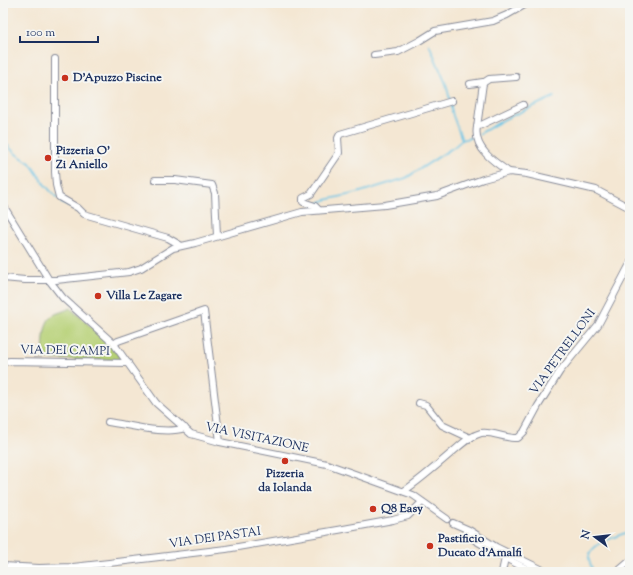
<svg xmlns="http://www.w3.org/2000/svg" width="633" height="575" viewBox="0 0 633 575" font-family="'Sorts Mill Goudy',serif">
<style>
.green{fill:#b6d075;stroke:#68806a}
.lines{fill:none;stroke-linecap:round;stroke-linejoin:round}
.stream{stroke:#69c5e7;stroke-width:1.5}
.minor-casing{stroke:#888b98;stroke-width:8}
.minor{stroke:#fff;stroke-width:6}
.poi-dot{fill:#c8321e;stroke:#f6f6f2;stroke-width:1.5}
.labels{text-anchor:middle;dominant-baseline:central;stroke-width:4;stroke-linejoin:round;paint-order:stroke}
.poi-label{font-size:12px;font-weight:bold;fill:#1b2f5e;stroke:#f6f6f2;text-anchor:start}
.street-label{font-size:12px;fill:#1b2f5e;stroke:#f6f6f2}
</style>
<rect width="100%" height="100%" fill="#f6f6f2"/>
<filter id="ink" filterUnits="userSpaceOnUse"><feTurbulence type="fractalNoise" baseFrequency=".025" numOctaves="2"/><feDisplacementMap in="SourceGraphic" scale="8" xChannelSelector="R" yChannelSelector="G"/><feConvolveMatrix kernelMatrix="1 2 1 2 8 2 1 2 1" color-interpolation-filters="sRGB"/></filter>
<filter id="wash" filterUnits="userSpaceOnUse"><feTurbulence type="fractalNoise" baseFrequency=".012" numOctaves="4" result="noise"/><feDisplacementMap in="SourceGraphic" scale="16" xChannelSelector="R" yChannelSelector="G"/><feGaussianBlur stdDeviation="0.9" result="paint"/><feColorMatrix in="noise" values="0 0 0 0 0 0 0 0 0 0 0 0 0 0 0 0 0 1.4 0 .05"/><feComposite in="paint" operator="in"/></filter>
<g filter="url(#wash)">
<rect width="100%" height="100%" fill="#f4e7d3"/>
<!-- green -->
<path class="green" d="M70,308L111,345L122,360L43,359C44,348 42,323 52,316C57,312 64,312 70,308Z"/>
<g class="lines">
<!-- stream -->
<g class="stream">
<polyline points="429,44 446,84 450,100"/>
<polyline points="450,103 453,116 462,140"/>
<polyline points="479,134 505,119 554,97"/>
<polyline points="3,141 16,154 30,163 45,185 57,198"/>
<polyline points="61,202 68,206"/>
<polyline points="316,205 325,200 357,193 406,178 454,147 462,140 476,136"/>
<path d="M594,572C592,568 588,562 589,557C590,543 619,536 630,531"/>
</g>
</g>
</g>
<g filter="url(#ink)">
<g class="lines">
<defs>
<g id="minor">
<polyline points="374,55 398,52 419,41 435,31 493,21 507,15 528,3"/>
<polyline points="55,59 55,172 56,185 59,197 78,208 84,214 168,238 180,245"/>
<polyline points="483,83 489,79 516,77"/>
<polyline points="470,84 483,82 483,83"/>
<polyline points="477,127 483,83"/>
<path d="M509,172C494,162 473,148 477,127L523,105"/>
<polyline points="155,180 175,180 212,185 215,193 217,236"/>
<polyline points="3,205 49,280 63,298 114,344 156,403 191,434 220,442 327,464 413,495 447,519"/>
<polyline points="319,210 315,206 303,202 303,198 311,194 339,153 338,138 340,134 452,101"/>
<polyline points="3,278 25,280 56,280 129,272 141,268 173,248 195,243 302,212 385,205 437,196 483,179 509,172 527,174 596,190 630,208"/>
<polyline points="114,344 118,341 204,311 220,442"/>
<polyline points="3,362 10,361 128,363"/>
<polyline points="419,403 426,405 442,425 470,438"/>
<path d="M108,422C130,425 164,435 185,428"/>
<path d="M404,491C420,480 435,467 450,454C460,446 469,436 481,433C492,431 506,439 518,438L524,432L538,406L560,371L598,325L630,264"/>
<polyline points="453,523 469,530 496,547 547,572"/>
<polyline points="466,531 473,539 505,558 502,572"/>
<polyline points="505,558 533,572"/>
<polyline points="3,566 39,568 73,567 109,563 226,549 338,530 393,520 408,516 422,502"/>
<polyline points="3,571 10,567"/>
<polyline points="617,572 630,561"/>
</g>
</defs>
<!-- minor casing -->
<use href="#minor" class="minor-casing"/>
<!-- minor -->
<use href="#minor" class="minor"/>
</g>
</g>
<!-- markers -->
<g class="poi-dot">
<circle cx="65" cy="78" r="4"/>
<circle cx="48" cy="158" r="4"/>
<circle cx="98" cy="296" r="4"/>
<circle cx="285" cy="461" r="4"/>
<circle cx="373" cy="509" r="4"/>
<circle cx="430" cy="546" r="4"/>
</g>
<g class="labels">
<!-- poi labels -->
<g class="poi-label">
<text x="73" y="78">D'Apuzzo Piscine</text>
<text x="56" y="151">Pizzeria O'<tspan x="56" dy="14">Zi Aniello</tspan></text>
<text x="106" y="296">Villa Le Zagare</text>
<text x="285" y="474" text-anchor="middle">Pizzeria<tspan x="285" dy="14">da Iolanda</tspan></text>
<text x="381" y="509">Q8 Easy</text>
<text x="438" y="539">Pastificio<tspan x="438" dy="14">Ducato d'Amalfi</tspan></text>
</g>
<!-- street labels -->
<g class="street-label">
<text transform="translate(65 351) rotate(1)">VIA DEI CAMPI</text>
<text transform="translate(563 352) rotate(-54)">VIA PETRELLONI</text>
<text transform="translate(257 438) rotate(12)">VIA VISITAZIONE</text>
<text transform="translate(215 538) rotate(-8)">VIA DEI PASTAI</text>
</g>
</g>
<!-- margin -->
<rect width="633" height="575" fill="none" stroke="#f6f6f2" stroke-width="16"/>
<!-- north arrow -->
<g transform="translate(595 537) rotate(285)" stroke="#f6f6f2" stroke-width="3" paint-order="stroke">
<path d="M0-3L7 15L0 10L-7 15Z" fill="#1b2f5e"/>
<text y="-6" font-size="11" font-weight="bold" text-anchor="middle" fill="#1b2f5e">N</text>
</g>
<!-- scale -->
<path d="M20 36v6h78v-6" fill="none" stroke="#1b2f5e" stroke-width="2"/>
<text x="26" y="36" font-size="12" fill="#1b2f5e" stroke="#f6f6f2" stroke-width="3" paint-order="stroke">100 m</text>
</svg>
